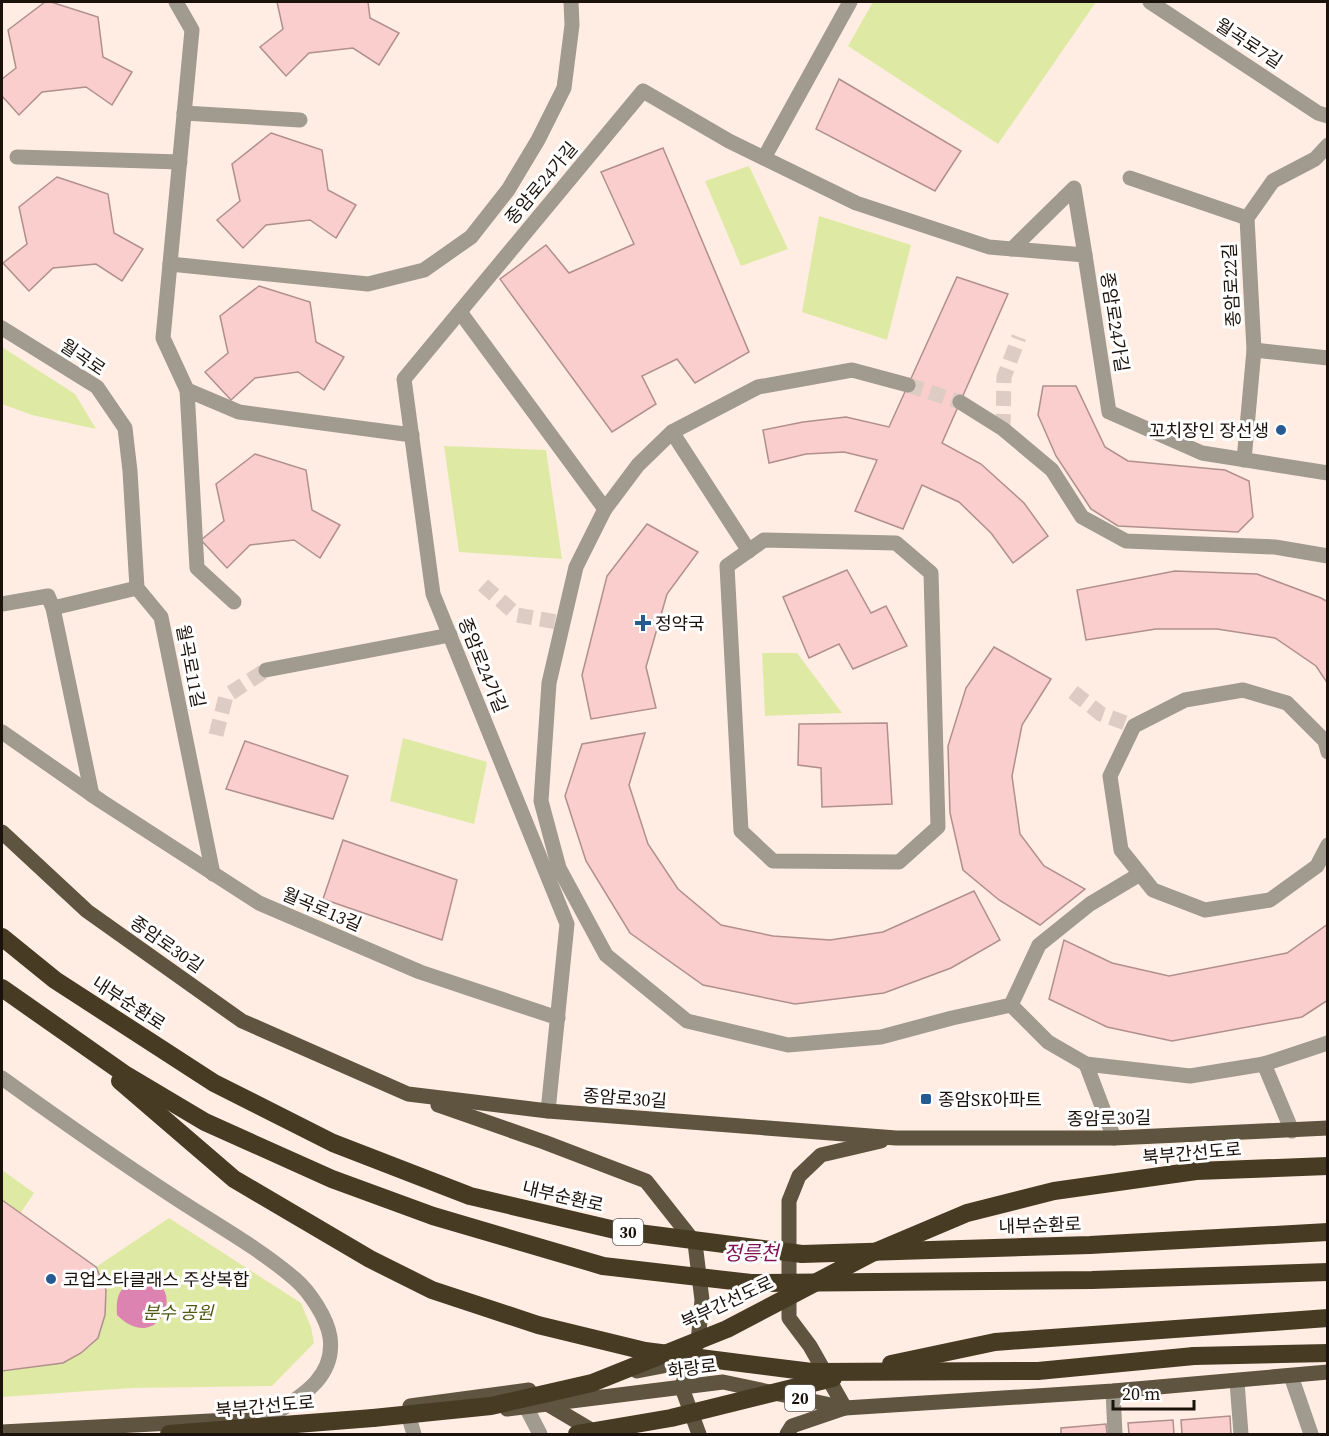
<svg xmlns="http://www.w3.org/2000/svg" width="1329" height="1436" viewBox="0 0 1329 1436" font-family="'Source Serif 4','Noto Sans KR',serif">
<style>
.green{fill:#deeaa4}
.water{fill:#dd83b1}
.pier{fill:#ffede3}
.building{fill:#f9cecc;stroke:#b08f8e;stroke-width:1.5}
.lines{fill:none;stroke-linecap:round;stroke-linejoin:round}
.minor-tunnel{stroke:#ddccc3;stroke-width:15;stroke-dasharray:15 8;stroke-linecap:butt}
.minor{stroke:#a09a8f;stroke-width:15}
.major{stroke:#5e543f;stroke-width:15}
.highway{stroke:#473b24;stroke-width:18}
.highway-bridge{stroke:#473b24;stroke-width:18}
.poi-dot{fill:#265a93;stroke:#fff;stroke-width:2}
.labels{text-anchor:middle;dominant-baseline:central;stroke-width:6;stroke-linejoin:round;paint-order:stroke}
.shield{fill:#fff;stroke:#605955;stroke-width:1.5}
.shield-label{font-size:16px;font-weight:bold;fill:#1c120c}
.street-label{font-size:18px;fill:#1c120c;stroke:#fff}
.poi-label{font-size:18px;fill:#1c120c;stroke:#fff;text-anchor:start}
.park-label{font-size:18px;font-style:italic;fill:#505811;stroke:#fff}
.water-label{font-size:20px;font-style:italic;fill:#7e1255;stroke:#fff}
</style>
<rect width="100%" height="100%" fill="#ffede3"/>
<!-- green -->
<g class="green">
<polygon points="873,2 1096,2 998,144 848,46"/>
<polygon points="749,166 788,249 741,266 705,181"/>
<polygon points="819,216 911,245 887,340 802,312"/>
<polygon points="2,347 75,394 96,429 32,415 2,404"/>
<polygon points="444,446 546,450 562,559 459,552"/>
<polygon points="797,653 842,713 765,716 762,653"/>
<polygon points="403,738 487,762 474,824 390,801"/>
<polygon points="2,1170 34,1193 20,1214 2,1200"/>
<polygon points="169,1218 301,1303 311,1327 314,1343 272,1386 132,1388 2,1397 2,1371 63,1363 81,1353 98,1338 105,1315 96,1267"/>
</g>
<!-- water -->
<path class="water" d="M137,1278C141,1278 147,1278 151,1280C186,1291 157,1355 117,1315C116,1294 119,1289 137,1278Z"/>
<!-- pier -->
<polygon class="pier" points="2,947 59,994 131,1040 211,1096 270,1120 412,1154 542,1196 721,1227 866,1234 885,1225 1040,1271 1068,1275 1179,1266 1327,1261 1328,1277 808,1297 762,1297 661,1287 571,1269 455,1235 398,1211 227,1125 106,1054 2,979"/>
<!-- building -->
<g class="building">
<polygon points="45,2 51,2 98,17 103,57 132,72 112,105 86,87 42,92 19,115 2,96 2,79 16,68 8,30"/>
<polygon points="277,2 368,2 370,18 399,33 379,65 353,48 309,53 286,76 260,47 283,29"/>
<polygon points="839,79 961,151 935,191 816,129"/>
<polygon points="271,133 322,150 328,190 356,205 336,238 310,220 266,225 243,248 217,220 240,201 232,164"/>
<polygon points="663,148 749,352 695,383 677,359 642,376 656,404 612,432 500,279 546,245 569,273 634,244 601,172"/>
<polygon points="57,177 108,194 114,233 143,249 122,281 96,264 53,268 29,291 3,263 27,244 19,207"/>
<polygon points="957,277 1008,294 942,443 981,464 1024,503 1048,536 1013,563 991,533 959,502 922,485 903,529 855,511 877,460 844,452 806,454 769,463 763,430 803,422 846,417 889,427"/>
<polygon points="259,286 310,302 316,342 344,357 324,390 298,372 255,378 231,400 205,372 228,353 220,316"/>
<polygon points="1043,386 1076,386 1105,447 1128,461 1225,470 1249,481 1253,517 1238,532 1118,526 1091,509 1056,456 1038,415"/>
<polygon points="255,454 306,470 312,510 340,525 320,558 294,540 250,545 227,568 201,540 224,521 216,484"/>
<polygon points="647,524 698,552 667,594 646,667 656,708 591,719 582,675 607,576"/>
<polygon points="847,570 871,613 886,606 907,646 853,669 839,644 809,658 783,597"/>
<polygon points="1175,571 1257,574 1321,598 1328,602 1328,684 1316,666 1275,638 1217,629 1156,629 1086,640 1077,590"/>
<polygon points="994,647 1051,679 1022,725 1012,776 1020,834 1044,866 1085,889 1040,925 999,900 963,870 950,813 948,746 966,688"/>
<polygon points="887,723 892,804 822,807 821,768 798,765 799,724"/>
<polygon points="645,733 629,785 648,844 678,889 721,925 773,936 830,940 883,932 974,891 1000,940 951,968 884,993 795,1004 703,985 630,933 586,861 565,796 582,744"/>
<polygon points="245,741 348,776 333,819 226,789"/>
<polygon points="343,840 457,880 442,940 323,899"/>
<polygon points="1328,924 1328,1000 1302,1017 1172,1041 1107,1027 1049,999 1064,940 1112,963 1169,976 1287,953"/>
<polygon points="2,1200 96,1267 106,1290 105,1315 98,1338 81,1353 63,1363 2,1371"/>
<polygon points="1230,1416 1231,1434 1182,1434 1181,1420"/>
<polygon points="1173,1420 1174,1434 1129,1434 1128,1423"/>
<polygon points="1106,1424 1107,1434 1061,1434 1061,1428"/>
</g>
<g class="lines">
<!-- minor-tunnel -->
<g class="minor-tunnel">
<polyline points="908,385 960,402"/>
<polyline points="1003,429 1004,377 1019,337"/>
<polyline points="483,585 517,615 563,623"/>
<polyline points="1073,692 1101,714 1134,726"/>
<polyline points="216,735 226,696 266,670"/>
</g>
<!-- minor -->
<g class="minor">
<polyline points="176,2 192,30 163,338 187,390 239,412 412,435"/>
<polyline points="1150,2 1318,113 1328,116"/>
<polyline points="184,113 300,120"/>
<polyline points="17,157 180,162"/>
<polyline points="764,158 850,2"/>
<polyline points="1130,178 1247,218"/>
<polyline points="1012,249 1074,188 1085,255"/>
<polyline points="170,264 368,284 424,270 471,237 508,190 538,140 564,88 572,25 571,2"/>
<polyline points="460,312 605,509"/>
<polyline points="2,328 97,387 125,428 130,471 137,588 161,617 213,874"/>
<polyline points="1254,350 1328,358"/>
<polyline points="908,385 852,370 758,387 672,432 638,465 605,509 576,567 549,683 541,801 559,868 606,955 687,1021 788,1045 881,1037 952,1018 1011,1005 1039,945 1090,904 1140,874"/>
<polyline points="187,390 197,568 234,602"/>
<polyline points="960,402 1003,429 1052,470 1082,517 1126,541 1275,547 1328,556"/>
<polyline points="672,432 749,551"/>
<polyline points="1244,460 1254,350 1247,218 1273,181 1315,159 1328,145"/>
<polygon points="764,540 896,543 931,573 938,827 899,862 773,861 741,831 727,566"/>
<polyline points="2,604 48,596 53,608 92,795"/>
<polyline points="53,608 137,588"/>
<polyline points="266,670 450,635"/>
<polyline points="2,732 101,801 259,903 420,972 558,1018"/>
<polyline points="1328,752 1325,741 1287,703 1243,690 1185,700 1134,726 1110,776 1121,850 1153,890 1205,910 1270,900 1317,866 1328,845"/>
<polyline points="1011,1005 1048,1042 1086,1064 1190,1076 1264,1064"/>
<polyline points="1086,1064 1114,1138"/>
<path d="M2,1078C59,1119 116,1159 174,1197C215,1224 259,1248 295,1279C310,1292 327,1318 330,1337C336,1379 298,1398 268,1418"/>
<polyline points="548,1111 567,924 433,594 404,379 643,91 729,141 856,203 989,247 1085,255 1109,412 1202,453 1328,473"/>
<polyline points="1292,1131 1264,1064 1328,1043"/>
<polyline points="1291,1376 1311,1434"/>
<polyline points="1237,1382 1241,1434"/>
<polyline points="1113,1391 1115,1434"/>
<polyline points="526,1407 540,1434"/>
<polyline points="410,1421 414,1434"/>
</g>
<!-- major -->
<g class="major">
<polyline points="2,832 87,911 242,1021 408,1094 548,1111 896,1138 1114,1138 1328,1128"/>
<polyline points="438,1105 544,1142 646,1181 695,1243 702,1300 698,1342 689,1361 682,1388"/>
<polyline points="637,1371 689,1361"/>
<polyline points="682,1388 699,1434"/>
<polyline points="549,1405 598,1434"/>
<polyline points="410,1406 529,1390"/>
<polyline points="507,1409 723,1382 845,1408 1113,1391 1328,1372"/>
<polyline points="2,1432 248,1419"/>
<polyline points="787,1434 792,1426 845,1408 810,1346 789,1318 789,1201 799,1176 821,1155 881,1141"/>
</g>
<!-- highway -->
<g class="highway">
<polyline points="1194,1356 1328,1353"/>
<polyline points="169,1434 373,1418"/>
</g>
<!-- highway-bridge -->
<g class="highway-bridge">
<polyline points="2,937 55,980 214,1083 333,1143 470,1196 615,1230 802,1254 1090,1245 1328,1232"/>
<polyline points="2,988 126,1075 205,1122 332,1179 433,1216 603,1266 751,1283 1092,1280 1328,1272"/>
<polyline points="120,1081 234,1179 370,1259 432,1290 538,1325 645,1351 812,1372 1038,1371 1194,1356"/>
<polyline points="891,1364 995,1342 1328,1318"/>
<polyline points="373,1418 491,1406 592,1383 727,1329 870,1254 967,1213 1054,1191 1196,1171 1328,1166"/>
<polyline points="577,1434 671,1418 833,1378"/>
</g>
</g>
<!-- markers -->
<g class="poi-dot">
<circle cx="1281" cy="430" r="6"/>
<path d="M640 614h6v6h6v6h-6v6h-6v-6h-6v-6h6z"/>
<rect x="920" y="1093" width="12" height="12" rx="3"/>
<circle cx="51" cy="1279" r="6"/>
</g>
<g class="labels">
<!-- shield labels -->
<g class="shield">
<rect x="613" y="1219" width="30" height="26" rx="4.5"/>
<rect x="785" y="1385" width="30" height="26" rx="4.5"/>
</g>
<g class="shield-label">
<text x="628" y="1232">30</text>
<text x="800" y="1398">20</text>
</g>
<!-- street labels -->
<g class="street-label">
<text transform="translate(1249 43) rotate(33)">월곡로7길</text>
<text transform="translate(541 183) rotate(-50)">종암로24가길</text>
<text transform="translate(1231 285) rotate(-93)">종암로22길</text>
<text transform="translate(1115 322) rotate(81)">종암로24가길</text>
<text transform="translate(83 357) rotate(34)">월곡로</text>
<text transform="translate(483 665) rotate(68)">종암로24가길</text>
<text transform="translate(191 666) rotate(79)">월곡로11길</text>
<text transform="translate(322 909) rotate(23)">월곡로13길</text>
<text transform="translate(167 944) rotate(35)">종암로30길</text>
<text transform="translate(129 1003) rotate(33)">내부순환로</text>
<text transform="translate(625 1098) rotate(4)">종암로30길</text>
<text transform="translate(1109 1118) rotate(-1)">종암로30길</text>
<text transform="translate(1192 1153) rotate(-5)">북부간선도로</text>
<text transform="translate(563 1196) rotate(13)">내부순환로</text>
<text transform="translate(1040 1225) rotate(-2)">내부순환로</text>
<text transform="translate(727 1302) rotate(-25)">북부간선도로</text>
<text transform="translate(692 1368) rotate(-7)">화랑로</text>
<text transform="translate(265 1406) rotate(-5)">북부간선도로</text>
</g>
<!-- poi labels -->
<g class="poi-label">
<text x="1269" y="430" text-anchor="end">꼬치장인 장선생</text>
<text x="655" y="623">정약국</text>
<text x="938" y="1099">종암SK아파트</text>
<text x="63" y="1279">코업스타클래스 주상복합</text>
</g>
<!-- park labels -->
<g class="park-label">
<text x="178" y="1312">분수 공원</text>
</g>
<!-- water labels -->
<g class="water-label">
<text x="751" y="1253">정릉천</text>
</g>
</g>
<!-- border -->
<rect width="1329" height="1436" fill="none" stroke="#1c120c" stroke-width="6"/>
<!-- scale -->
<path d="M1113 1400v9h81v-9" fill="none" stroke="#1c120c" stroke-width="3"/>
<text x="1122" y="1400" font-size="18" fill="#1c120c" stroke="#ffffff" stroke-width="4.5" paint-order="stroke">20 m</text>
</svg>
